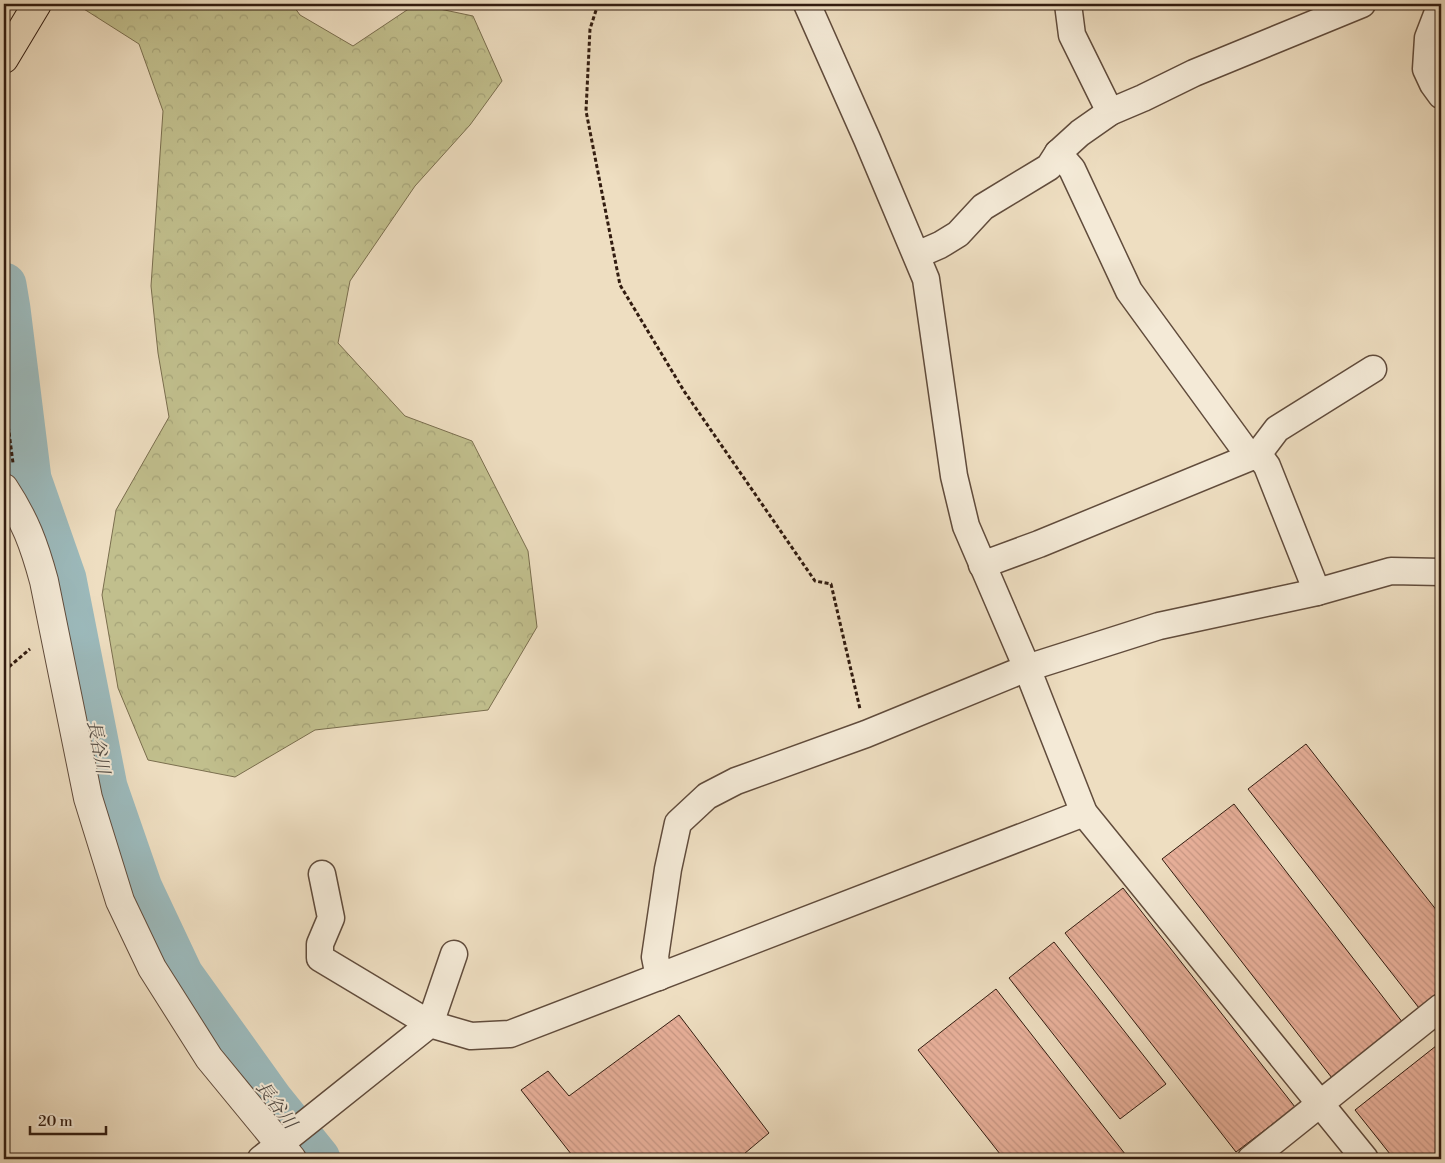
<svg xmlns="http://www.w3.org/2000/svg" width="1445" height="1163" viewBox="0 0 1445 1163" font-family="'Libre Bodoni','Noto Serif JP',serif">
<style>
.forest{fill:url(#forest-crowns);stroke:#7a6e4e}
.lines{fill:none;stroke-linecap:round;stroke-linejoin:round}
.river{stroke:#9cbabc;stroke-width:45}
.building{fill:url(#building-back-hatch);stroke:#321c10}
.minor-casing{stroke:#614c3c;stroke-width:29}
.tertiary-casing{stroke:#614c3c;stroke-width:30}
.primary-casing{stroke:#321c10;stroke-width:30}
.path{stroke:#321c10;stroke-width:3;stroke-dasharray:4 2.5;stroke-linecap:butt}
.minor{stroke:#f4ead7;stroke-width:26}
.tertiary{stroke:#f4ead7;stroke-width:28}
.primary{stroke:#eedec1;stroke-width:28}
.labels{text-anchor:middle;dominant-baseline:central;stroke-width:4;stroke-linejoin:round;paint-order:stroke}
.water-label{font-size:18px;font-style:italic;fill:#524b44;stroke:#f4ead7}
</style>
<defs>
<pattern id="forest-crowns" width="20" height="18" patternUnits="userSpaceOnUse" patternTransform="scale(1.25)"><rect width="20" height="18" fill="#c1bf8d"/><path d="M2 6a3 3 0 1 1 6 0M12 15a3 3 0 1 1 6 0" fill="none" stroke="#a6a479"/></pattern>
<pattern id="building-back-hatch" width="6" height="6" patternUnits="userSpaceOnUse" patternTransform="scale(1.25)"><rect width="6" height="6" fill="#e7af99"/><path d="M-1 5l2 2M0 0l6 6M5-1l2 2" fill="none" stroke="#c79683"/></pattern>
</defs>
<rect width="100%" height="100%" fill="#eedec1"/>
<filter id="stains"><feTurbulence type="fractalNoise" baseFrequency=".004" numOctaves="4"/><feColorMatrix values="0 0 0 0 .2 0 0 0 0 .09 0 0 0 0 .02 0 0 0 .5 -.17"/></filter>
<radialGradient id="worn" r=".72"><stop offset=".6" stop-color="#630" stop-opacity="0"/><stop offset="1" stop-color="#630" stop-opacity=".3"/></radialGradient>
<!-- forest -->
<polygon class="forest" points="76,4 292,4 300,15 353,46 416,4 473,16 502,81 470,125 415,186 350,281 338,343 405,416 472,441 528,551 537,627 488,710 315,730 235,777 148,760 118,688 102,595 116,510 169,417 158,353 151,286 163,111 139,44"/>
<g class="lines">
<!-- river -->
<polyline class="river" points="4,285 8,309 29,479 64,579 105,787 140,888 181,975 272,1102 318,1159"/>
</g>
<!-- building -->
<g class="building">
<polygon points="1306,744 1441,916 1441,991 1419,1008 1248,789"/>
<polygon points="1234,804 1403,1023 1332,1078 1162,859"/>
<polygon points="1123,888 1295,1107 1236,1152 1065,933"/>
<polygon points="1054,942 1166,1084 1120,1119 1009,978"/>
<polygon points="996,989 1129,1159 1004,1159 918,1050"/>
<polygon points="679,1015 769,1133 738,1159 575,1159 521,1090 548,1071 569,1096"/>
<polygon points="1441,1042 1441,1159 1394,1159 1355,1110"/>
</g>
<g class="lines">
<defs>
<g id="minor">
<polyline points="1068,4 1072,35 1110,112"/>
<polyline points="1441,4 1428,38 1426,69 1433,84 1441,95"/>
<polyline points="1058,153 1072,169 1129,291 1250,457"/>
<polyline points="917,255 940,245 958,234 983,207 1049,167 1058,153 1080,133 1110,112 1143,98 1194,73 1362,4"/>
<polyline points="1258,454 1277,429 1373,369"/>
<polyline points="982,565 1039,544 1258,454 1267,466 1317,592"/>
<polyline points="322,874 331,918 320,944 320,958 430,1024 454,954"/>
<polyline points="659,977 655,957 668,869 678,823 707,796 736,781 866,734 1027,668 966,526 954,476 926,279 867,139 807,4"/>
<polyline points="261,1159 430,1024 471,1036 510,1034 1084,813"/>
<polyline points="1251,1159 1441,1007"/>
<polyline points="1365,1159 1084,813 1027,668 1159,626 1317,592 1391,571 1441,572"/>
</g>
<path id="tertiary" d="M4,488C25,520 34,544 44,581L88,798L120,901L152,968L209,1058L292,1159"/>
<polyline id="primary" points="4,59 37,4"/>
</defs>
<!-- minor casing -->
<use href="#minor" class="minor-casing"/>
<!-- tertiary casing -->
<use href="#tertiary" class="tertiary-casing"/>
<!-- primary casing -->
<use href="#primary" class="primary-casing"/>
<!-- path -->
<g class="path">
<polyline points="598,4 590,29 586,111 620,285 684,391 815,581 831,584 860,709"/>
<polyline points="4,394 13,463"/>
<polyline points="4,671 30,649"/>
</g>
<!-- minor -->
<use href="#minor" class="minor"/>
<!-- tertiary -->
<use href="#tertiary" class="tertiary"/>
<!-- primary -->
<use href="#primary" class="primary"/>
</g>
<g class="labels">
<!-- water labels -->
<g class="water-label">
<text transform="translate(98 747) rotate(79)">長谷川</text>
<text transform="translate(276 1105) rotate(53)">長谷川</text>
</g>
</g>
<!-- margin -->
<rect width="1445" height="1163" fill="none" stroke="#eedec1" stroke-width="20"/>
<rect x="5" y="5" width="1435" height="1153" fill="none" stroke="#321c10" stroke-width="2.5"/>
<rect x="10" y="10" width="1425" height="1143" fill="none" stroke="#321c10"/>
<!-- scale -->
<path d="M30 1126v8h76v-8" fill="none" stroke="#321c10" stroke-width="2.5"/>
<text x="38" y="1126" font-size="15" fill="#321c10" stroke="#f4ead7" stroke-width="4" paint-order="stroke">20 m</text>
<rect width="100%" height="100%" filter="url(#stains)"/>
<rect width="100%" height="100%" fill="url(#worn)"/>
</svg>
